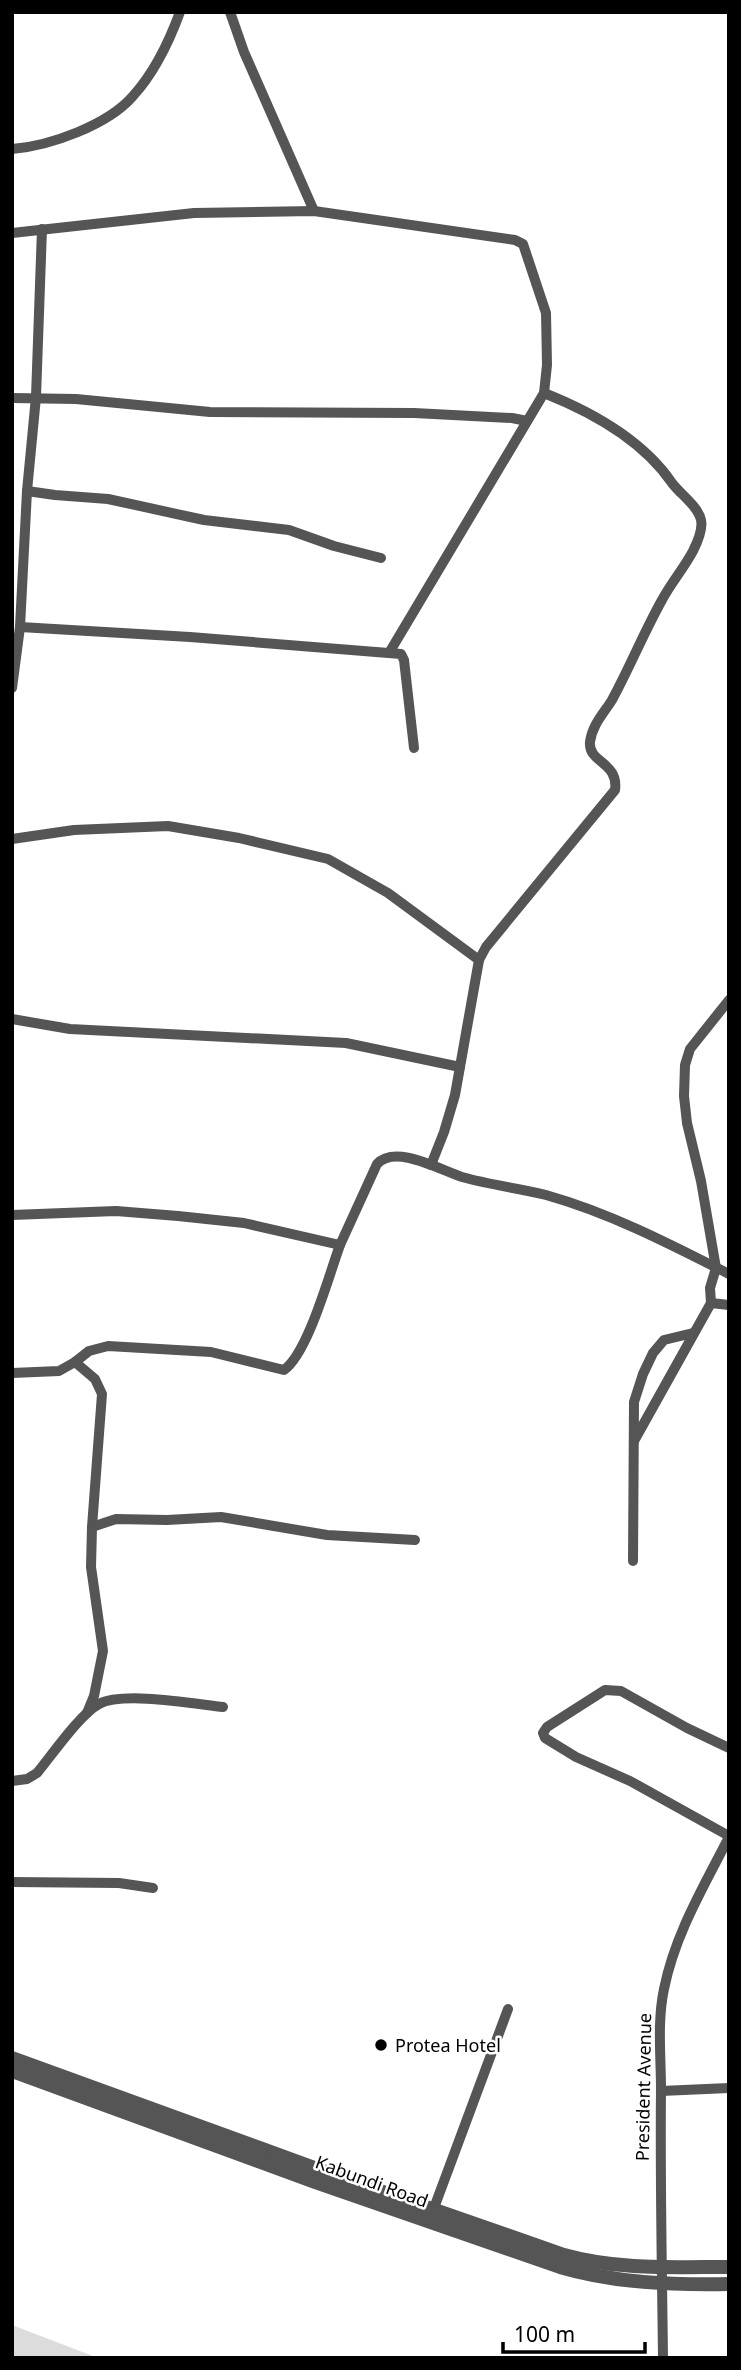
<svg xmlns="http://www.w3.org/2000/svg" width="741" height="2370" viewBox="0 0 741 2370" font-family="'Noto Sans',sans-serif">
<style>
.green{fill:#dcdcdc}
.lines{fill:none;stroke-linecap:round;stroke-linejoin:round}
.minor{stroke:#555;stroke-width:10}
.tertiary{stroke:#555;stroke-width:14}
.poi-dot{fill:#000;stroke:#fff;stroke-width:2.5}
.labels{text-anchor:middle;dominant-baseline:central;stroke-width:5;stroke-linejoin:round;paint-order:stroke}
.poi-label{font-size:18px;fill:#000;stroke:#fff;text-anchor:start}
.street-label{font-size:18px;fill:#000;stroke:#fff}
</style>
<rect width="100%" height="100%" fill="#fff"/>
<!-- green -->
<polygon class="green" points="12,2325 98,2358 12,2358"/>
<g class="lines">
<!-- minor -->
<g class="minor">
<polyline points="230,12 244,52 314,211"/>
<path d="M12,149C50,146 108,125 133,96C154,73 169,42 180,12"/>
<polyline points="12,233 194,213 314,211 515,240 523,244 546,313 547,365 544,393 389,653"/>
<polyline points="12,398 76,399 210,412 414,413 512,418 527,421"/>
<polyline points="27,491 55,495 108,499 204,520 289,530 334,546 381,558"/>
<polyline points="20,627 190,637 401,654 404,660 414,748"/>
<polyline points="12,688 20,627 27,491 36,397 42,229"/>
<polyline points="12,839 74,830 168,826 239,838 328,859 388,893 479,960"/>
<polyline points="12,1019 70,1029 346,1043 460,1067"/>
<path d="M431,1165L444,1132L455,1095L479,960L486,947L615,790C619,762 588,763 590,742C592,725 604,713 612,700C630,667 644,632 662,600C671,583 684,568 693,551C697,543 703,529 701,520C698,506 680,494 672,483C642,439 592,412 544,393"/>
<path d="M12,1215L116,1211L178,1216L244,1223L340,1245L377,1164C396,1144 440,1170 462,1177C490,1185 519,1188 546,1195C610,1213 670,1244 729,1274"/>
<polyline points="711,1303 729,1305"/>
<polyline points="75,1362 95,1379 102,1394 92,1527"/>
<path d="M12,1373L59,1371L75,1362L89,1351L108,1346L211,1352L284,1370C308,1353 329,1275 340,1245"/>
<polyline points="634,1441 711,1303 710,1288 716,1268 701,1181 687,1123 684,1096 685,1065 690,1049 729,1000"/>
<polyline points="633,1561 634,1402 643,1374 653,1353 664,1340 693,1333"/>
<polyline points="87,1713 94,1696 103,1651 91,1567 92,1527 116,1519 167,1520 221,1517 327,1535 415,1540"/>
<polyline points="729,1748 687,1728 621,1691 605,1690 547,1727 543,1733 545,1738 576,1757 630,1781 729,1836"/>
<path d="M12,1781L27,1779L37,1773C52,1755 80,1714 99,1704C123,1691 195,1704 223,1707"/>
<polyline points="12,1882 119,1883 153,1888"/>
<polyline points="661,2091 729,2088"/>
<polyline points="431,2216 508,2009"/>
<path d="M663,2358C662,2269 660,2179 661,2090C661,2056 657,2022 664,1989C675,1934 704,1886 729,1837"/>
</g>
<!-- tertiary -->
<g class="tertiary">
<path d="M12,2058L320,2170L564,2255C617,2270 674,2267 729,2267"/>
<path d="M12,2071L315,2182L560,2267C614,2283 672,2285 729,2284"/>
</g>
</g>
<!-- markers -->
<circle class="poi-dot" cx="381" cy="2045" r="7"/>
<g class="labels">
<!-- poi labels -->
<g class="poi-label">
<text x="395" y="2045">Protea Hotel</text>
</g>
<!-- street labels -->
<g class="street-label">
<text transform="translate(643 2087) rotate(-89)">President Avenue</text>
<text transform="translate(372 2181) rotate(20)">Kabundi Road</text>
</g>
</g>
<!-- border -->
<rect width="741" height="2370" fill="none" stroke="#000000" stroke-width="28"/>
<!-- scale -->
<path d="M503 2342v10h142v-10" fill="none" stroke="#000000" stroke-width="3.5"/>
<text x="514" y="2342" font-size="21" fill="#000000" stroke="#ffffff" stroke-width="5" paint-order="stroke">100 m</text>
</svg>
